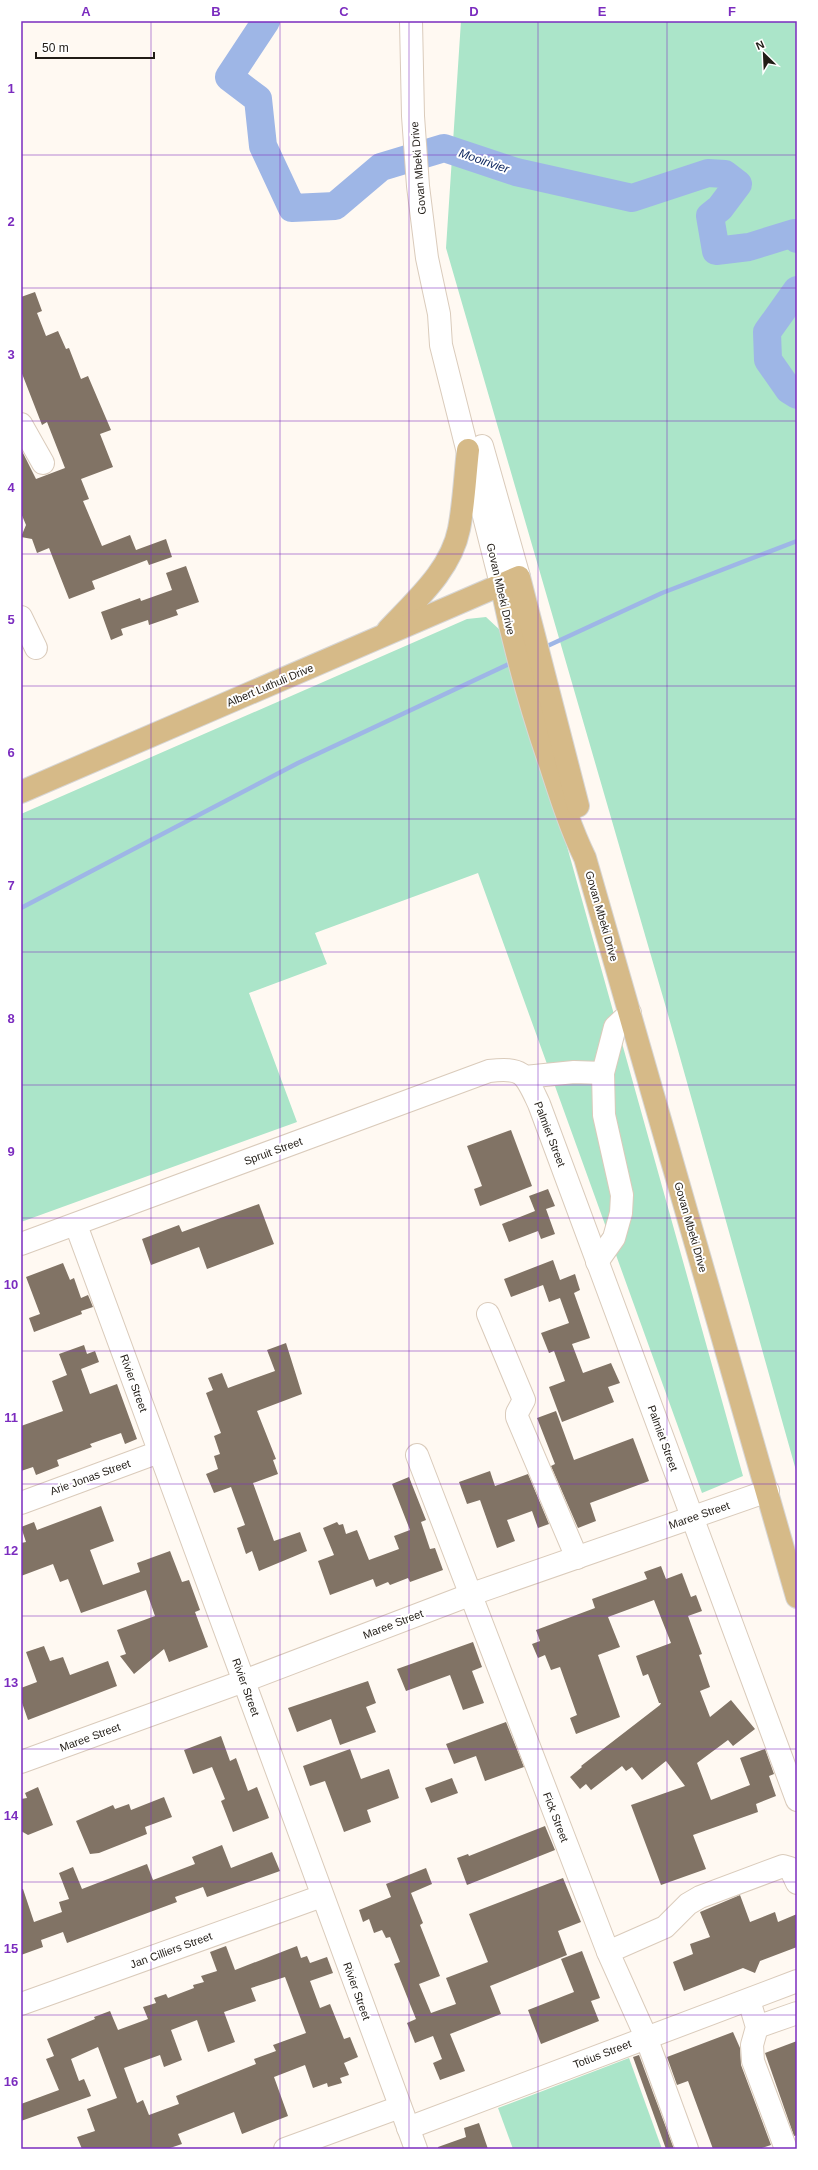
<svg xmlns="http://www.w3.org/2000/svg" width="818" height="2170" viewBox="0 0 818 2170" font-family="Arial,sans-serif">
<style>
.green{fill:#abe5c9}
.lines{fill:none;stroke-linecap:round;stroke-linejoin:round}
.stream{stroke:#9eb6e6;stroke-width:4.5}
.river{stroke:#9eb6e6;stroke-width:28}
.building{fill:#817365;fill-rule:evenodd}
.minor-casing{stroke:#dacbbb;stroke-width:24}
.major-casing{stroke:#d7d6d5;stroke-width:24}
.minor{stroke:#fff;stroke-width:22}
.major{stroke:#d6ba88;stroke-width:22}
.grid{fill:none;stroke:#7b2cbf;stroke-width:1;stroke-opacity:0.55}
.labels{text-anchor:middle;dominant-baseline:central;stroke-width:4;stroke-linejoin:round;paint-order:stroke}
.street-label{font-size:11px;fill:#211c16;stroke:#fff}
.water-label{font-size:12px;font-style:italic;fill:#112a62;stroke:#fff}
.neatline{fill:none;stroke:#7b2cbf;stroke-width:1.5}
.grid-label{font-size:13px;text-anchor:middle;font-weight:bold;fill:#7b2cbf}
</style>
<rect width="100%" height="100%" fill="#fff9f2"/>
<!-- green -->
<g class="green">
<polygon points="461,21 797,21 797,1474 665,1004 446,248"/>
<polygon points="486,617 501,631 549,782 743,1476 702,1493 478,873 315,933 327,964 249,993 297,1122 21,1222 21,814 467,619"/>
<polygon points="629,2058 662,2149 513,2149 498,2108"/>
</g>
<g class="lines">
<!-- stream -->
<g class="stream">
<polyline points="543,648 662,593 797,541"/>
<polyline points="21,908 298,763 513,662"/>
</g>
<!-- river -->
<g class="river">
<polyline points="266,21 229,77 258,99 263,146 292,208 335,206 381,167 444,148 516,172 632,198 708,173 725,174 738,184 720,208 710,216 716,251 749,247 794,233 797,239"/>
<polyline points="797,290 767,332 768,360 789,390 797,395"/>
</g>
</g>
<!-- building -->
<g class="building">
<polygon points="35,292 42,311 37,313 46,336 58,331 66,349 69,348 81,379 88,376 111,430 100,434 113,467 81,479 89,499 83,501 102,546 130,535 136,550 166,539 172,557 149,565 147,560 92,581 95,589 69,599 49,548 37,553 32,539 21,537 26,525 21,513 21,449 36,479 65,468 47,422 42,425 21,371 21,297"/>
<polygon points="186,566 199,602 176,610 178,615 149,625 148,620 121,629 123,635 111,640 101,612 140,598 141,601 172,590 166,573"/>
<polygon points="511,1130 532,1186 480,1206 474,1189 482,1186 467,1146"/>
<polygon points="548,1189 555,1206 546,1209 555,1234 541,1239 538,1231 509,1242 502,1224 535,1211 529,1196"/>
<polygon points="259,1204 274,1244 207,1269 199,1247 151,1265 142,1239 179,1225 182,1232"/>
<polygon points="553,1260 560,1280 575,1274 580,1290 574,1293 590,1338 572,1344 583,1373 611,1363 620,1383 608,1387 614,1402 562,1422 549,1387 565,1381 554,1351 549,1353 541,1333 569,1323 560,1298 549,1302 543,1285 511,1297 504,1279"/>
<polygon points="63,1263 70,1280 74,1278 81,1298 88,1295 93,1307 81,1311 82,1314 34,1332 29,1318 40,1314 26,1277"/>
<polygon points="286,1343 302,1394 257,1411 276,1459 273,1460 278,1474 253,1483 274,1541 300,1532 307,1551 259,1571 252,1551 246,1554 237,1528 245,1525 231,1487 214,1493 206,1474 218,1469 214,1456 220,1454 214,1436 221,1433 206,1393 213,1390 208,1378 222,1373 228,1388 275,1371 267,1350"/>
<polygon points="84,1345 87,1354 95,1351 99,1362 81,1369 90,1394 117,1384 137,1439 125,1444 121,1433 90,1444 92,1447 57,1460 59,1466 36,1475 33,1467 21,1471 21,1426 63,1411 52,1381 67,1375 59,1354"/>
<polygon points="556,1411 574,1460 633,1438 649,1481 590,1503 596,1521 578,1528 551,1466 555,1464 537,1418"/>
<polygon points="490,1471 495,1486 528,1474 549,1524 538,1528 532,1511 507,1520 515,1541 497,1548 480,1500 467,1504 459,1482"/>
<polygon points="409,1477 426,1520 421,1522 430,1549 435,1548 443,1570 410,1582 408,1578 390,1585 388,1582 376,1587 373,1579 330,1595 318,1561 334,1555 323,1528 337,1522 339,1525 343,1524 346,1534 357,1530 369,1560 399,1549 394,1536 410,1530 392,1484"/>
<polygon points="101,1506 114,1541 90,1550 103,1585 140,1572 137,1563 170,1551 182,1582 189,1580 200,1610 195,1612 208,1647 169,1662 164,1649 134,1674 120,1656 126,1654 117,1630 155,1616 146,1590 81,1613 68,1579 60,1582 53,1564 21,1576 21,1543 26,1542 21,1527 34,1522 37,1530"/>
<polygon points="661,1566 666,1579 682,1573 691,1597 696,1595 702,1611 688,1616 702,1654 699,1655 710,1687 700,1691 710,1717 731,1700 755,1729 733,1746 728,1740 697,1763 711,1800 750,1785 740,1758 765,1749 774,1774 769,1776 776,1796 756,1804 758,1812 693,1835 706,1869 661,1885 631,1805 685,1786 666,1761 642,1780 632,1767 626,1771 622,1766 591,1790 586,1784 580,1789 570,1777 582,1767 581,1766 660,1705 661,1703 659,1703 648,1674 643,1676 636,1656 671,1643 654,1600 608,1617 620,1647 598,1655 620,1717 576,1734 570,1718 577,1715 560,1667 551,1670 545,1655 538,1658 532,1644 540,1641 536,1630 595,1608 592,1599 647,1579 644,1572"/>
<polygon points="473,1642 482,1667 472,1671 484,1703 463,1710 450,1675 406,1691 397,1669"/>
<polygon points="44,1646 50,1661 63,1657 70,1675 108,1661 117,1686 28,1720 21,1700 21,1688 37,1682 26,1652"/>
<polygon points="368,1681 376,1703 366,1707 376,1732 340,1745 331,1719 297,1732 288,1708"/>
<polygon points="506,1722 524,1767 485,1781 476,1756 454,1764 446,1744"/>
<polygon points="221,1736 230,1761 236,1758 248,1791 257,1787 269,1818 233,1832 221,1801 225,1799 212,1767 193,1774 184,1750"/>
<polygon points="350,1749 361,1779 389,1769 399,1798 367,1810 371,1822 344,1832 325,1781 310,1786 303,1766"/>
<polygon points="452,1778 458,1793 431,1803 425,1788"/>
<polygon points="38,1787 53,1825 28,1835 21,1831 21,1799 27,1798 25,1793"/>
<polygon points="164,1797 172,1817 145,1827 147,1834 99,1853 90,1854 76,1821 113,1805 115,1809 129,1804 131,1810"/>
<polygon points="545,1826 555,1850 467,1885 457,1858 468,1854 469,1856"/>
<polygon points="222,1845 231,1868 272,1852 280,1871 207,1897 203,1887 175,1897 177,1902 67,1943 63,1932 41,1940 43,1947 21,1955 21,1889 23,1889 34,1922 62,1912 59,1902 69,1899 59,1873 73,1867 82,1889 147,1864 153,1880 195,1864 192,1857"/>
<polygon points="426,1868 432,1884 411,1893 423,1923 420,1925 440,1976 419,1984 431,2013 456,2004 446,1978 488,1962 469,1914 563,1878 581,1922 558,1931 567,1955 490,1986 501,2014 450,2034 465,2071 440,2080 433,2063 442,2059 433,2036 415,2043 407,2023 416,2019 394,1964 400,1962 390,1937 386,1938 382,1930 374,1933 369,1919 363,1922 359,1910 391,1897 386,1884"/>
<polygon points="740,1895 750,1922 775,1912 778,1922 797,1914 797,1947 760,1961 755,1973 743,1968 684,1991 673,1962 693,1954 690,1944 710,1937 700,1912"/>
<path d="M226,1946L235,1970L297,1946L301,1958L307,1956L310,1963L327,1957L333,1973L310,1981L320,2008L330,2004L344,2039L350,2037L358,2057L344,2063L349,2075L340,2078L342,2083L328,2087L327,2083L313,2088L305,2065L274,2077L288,2116L257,2128L242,2134L234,2112L178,2134L182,2144L167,2149H82L77,2137L95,2131L87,2109L117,2098L98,2047L71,2059L79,2081L84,2079L91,2096L21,2121V2104L59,2090L46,2059L54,2056L47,2039L95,2019L94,2017L110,2011L118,2030L148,2019L143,2007L156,2003L154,1998L166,1994L168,1998L194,1988L193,1985L204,1982L201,1976L217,1971L210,1952ZM285,1977L306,2033L273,2045L276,2051L254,2059L256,2064L176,2096L179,2104L149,2115L143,2100L137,2103L124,2068L160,2055L164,2067L182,2060L171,2030L197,2020L208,2052L235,2042L224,2012L256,2001L251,1988Z"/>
<polygon points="582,1951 600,1998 591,2001 599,2021 541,2044 528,2010 574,1992 561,1959"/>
<polygon points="733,2032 740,2048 741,2065 771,2145 759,2149 713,2149 688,2081 677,2085 667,2057"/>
<polygon points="797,2041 797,2135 794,2136 765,2053"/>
<polygon points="639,2055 674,2149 666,2149 633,2057"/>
<polygon points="479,2123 488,2149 438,2149 438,2147 466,2137 464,2128"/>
</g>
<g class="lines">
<defs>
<g id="minor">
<polyline points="411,21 413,116 418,186 427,258 439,314 441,345 501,584"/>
<polyline points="21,424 43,463"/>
<polyline points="482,446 519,577"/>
<polyline points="21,617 36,648"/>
<polyline points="525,1077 574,1072 603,1073"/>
<polyline points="76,1225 416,2149"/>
<path d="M21,1244L489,1071C524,1067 525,1074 539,1104L797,1800"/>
<polyline points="597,1262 614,1238 621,1213 622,1195 604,1115 603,1073 615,1027 630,1013"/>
<polyline points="488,1314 524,1400 517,1413 517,1417 577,1558"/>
<polyline points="417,1455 608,1952 646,2037 687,2149"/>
<polyline points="21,1503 159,1452"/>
<polyline points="21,1762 244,1681 472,1594 768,1491"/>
<polyline points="608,1952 665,1927 688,1904 700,1897 783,1866 790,1868 797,1883"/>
<polyline points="749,2000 757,2027 752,2045 753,2061 786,2149"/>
<polyline points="21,2004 322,1896"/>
<polyline points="757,2027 797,2013"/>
<polyline points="408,2128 797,1981"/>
<polyline points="285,2149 400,2107"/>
</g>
<g id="major">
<path d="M501,584C514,647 530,707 551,767C561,798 571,829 585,858L797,1597"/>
<path d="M388,630C416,600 451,570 459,529C464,503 465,476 468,450"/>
<polyline points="21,792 519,577 578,806"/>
</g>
</defs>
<!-- minor casing -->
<use href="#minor" class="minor-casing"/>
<!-- major casing -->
<use href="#major" class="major-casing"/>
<!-- minor -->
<use href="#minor" class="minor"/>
<!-- major -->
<use href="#major" class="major"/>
</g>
<!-- grid -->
<path class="grid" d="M151,21V2149M280,21V2149M409,21V2149M538,21V2149M667,21V2149M21,155H797M21,288H797M21,421H797M21,554H797M21,686H797M21,819H797M21,952H797M21,1085H797M21,1218H797M21,1351H797M21,1484H797M21,1616H797M21,1749H797M21,1882H797M21,2015H797"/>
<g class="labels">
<!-- street labels -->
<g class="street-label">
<text transform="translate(418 168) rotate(-95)">Govan Mbeki Drive</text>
<text transform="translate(501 589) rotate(77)">Govan Mbeki Drive</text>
<text transform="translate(270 685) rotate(-23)">Albert Luthuli Drive</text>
<text transform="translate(602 916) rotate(74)">Govan Mbeki Drive</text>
<text transform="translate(550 1134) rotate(69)">Palmiet Street</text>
<text transform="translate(273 1151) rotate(-20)">Spruit Street</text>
<text transform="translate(691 1227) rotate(74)">Govan Mbeki Drive</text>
<text transform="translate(134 1383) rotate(70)">Rivier Street</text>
<text transform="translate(663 1438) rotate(70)">Palmiet Street</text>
<text transform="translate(90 1477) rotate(-20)">Arie Jonas Street</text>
<text transform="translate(699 1515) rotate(-19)">Maree Street</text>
<text transform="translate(393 1624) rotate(-21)">Maree Street</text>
<text transform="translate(246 1687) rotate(70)">Rivier Street</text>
<text transform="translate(90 1737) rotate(-20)">Maree Street</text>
<text transform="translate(556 1817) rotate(69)">Fick Street</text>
<text transform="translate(171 1950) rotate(-20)">Jan Cilliers Street</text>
<text transform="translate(357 1991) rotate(70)">Rivier Street</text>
<text transform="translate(602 2054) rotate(-21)">Totius Street</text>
</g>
<!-- water labels -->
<g class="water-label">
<text transform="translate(484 161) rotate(19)">Mooirivier</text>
</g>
</g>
<!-- border -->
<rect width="818" height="2170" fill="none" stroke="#ffffff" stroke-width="44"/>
<!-- north arrow -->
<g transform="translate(764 54) rotate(336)" stroke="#ffffff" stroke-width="3" paint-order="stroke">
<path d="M0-3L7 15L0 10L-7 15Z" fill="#211c16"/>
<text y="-6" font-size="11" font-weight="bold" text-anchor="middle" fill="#211c16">N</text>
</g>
<!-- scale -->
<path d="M36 52v6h118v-6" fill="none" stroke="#211c16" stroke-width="2"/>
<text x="42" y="52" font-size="12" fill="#211c16" stroke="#ffffff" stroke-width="3" paint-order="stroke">50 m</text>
<rect x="22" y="22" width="774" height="2126" class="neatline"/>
<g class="grid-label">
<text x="86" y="16">A</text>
<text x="216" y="16">B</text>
<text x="344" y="16">C</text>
<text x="474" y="16">D</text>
<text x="602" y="16">E</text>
<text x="732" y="16">F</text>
<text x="11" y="93">1</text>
<text x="11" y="226">2</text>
<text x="11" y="359">3</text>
<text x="11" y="492">4</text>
<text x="11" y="624">5</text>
<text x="11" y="757">6</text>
<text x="11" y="890">7</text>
<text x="11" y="1023">8</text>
<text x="11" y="1156">9</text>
<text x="11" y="1289">10</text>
<text x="11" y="1422">11</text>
<text x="11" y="1555">12</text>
<text x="11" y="1687">13</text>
<text x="11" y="1820">14</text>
<text x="11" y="1953">15</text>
<text x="11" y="2086">16</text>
</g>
</svg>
